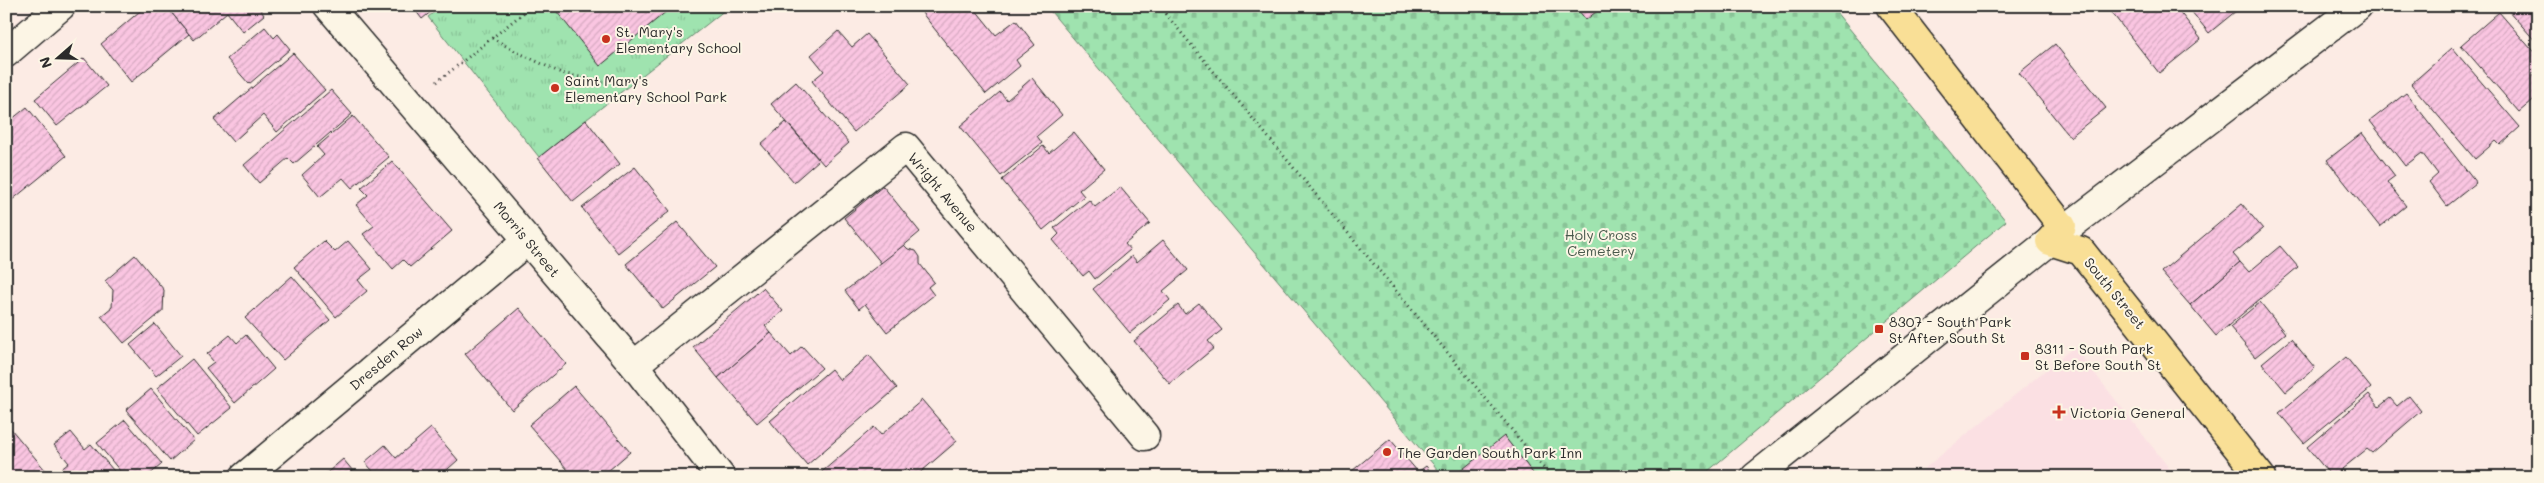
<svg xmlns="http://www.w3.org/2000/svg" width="2544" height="483" viewBox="0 0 2544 483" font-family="Mali,sans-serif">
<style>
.built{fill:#fbe0e3}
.cemetery{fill:url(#cemetery-stones);stroke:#65876d}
.park{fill:url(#park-tufts);stroke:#65876d}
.building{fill:url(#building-hatch);stroke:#2b2b2b}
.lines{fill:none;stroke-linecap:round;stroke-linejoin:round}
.minor-casing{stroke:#2b2b2b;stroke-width:31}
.major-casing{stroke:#2b2b2b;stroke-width:31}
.path{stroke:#2b2b2b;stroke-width:3;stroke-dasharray:1 4;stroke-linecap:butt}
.minor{stroke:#fcf5e5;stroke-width:28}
.major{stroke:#f9df96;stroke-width:28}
.poi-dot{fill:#c8321e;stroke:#fcf5e5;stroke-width:2}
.labels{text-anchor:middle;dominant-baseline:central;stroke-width:4;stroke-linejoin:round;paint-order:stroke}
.poi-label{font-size:14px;fill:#2b2b2b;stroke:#fcf5e5;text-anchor:start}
.street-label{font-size:14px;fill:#2b2b2b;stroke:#fcf5e5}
.park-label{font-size:14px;fill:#48594c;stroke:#fcf5e5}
</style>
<defs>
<pattern id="cemetery-stones" width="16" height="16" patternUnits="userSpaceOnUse" patternTransform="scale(1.25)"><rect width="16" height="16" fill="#9fe3af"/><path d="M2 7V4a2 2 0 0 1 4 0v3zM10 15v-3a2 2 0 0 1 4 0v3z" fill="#89c397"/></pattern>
<pattern id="park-tufts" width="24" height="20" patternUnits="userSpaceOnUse" patternTransform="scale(1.25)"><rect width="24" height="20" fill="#9fe3af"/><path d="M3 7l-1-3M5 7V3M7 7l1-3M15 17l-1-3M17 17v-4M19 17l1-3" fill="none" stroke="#89c397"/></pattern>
<pattern id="building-hatch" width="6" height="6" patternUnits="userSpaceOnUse" patternTransform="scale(1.25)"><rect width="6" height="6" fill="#fac5e1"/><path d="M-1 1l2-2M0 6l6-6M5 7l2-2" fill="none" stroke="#d6a9c1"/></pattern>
</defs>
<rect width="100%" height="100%" fill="#fcebe4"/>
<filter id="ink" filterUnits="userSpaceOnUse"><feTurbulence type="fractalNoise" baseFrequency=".02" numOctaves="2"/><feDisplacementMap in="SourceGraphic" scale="10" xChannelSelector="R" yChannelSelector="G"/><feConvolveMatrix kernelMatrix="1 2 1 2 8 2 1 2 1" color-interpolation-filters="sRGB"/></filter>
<g filter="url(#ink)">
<!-- built -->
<polygon class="built" points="2074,347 2176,477 1914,477"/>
<!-- cemetery -->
<polygon class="cemetery" points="1046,6 1831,6 2006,221 1701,477 1444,477"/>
<!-- park -->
<polygon class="park" points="442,6 730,6 539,157 428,17"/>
<!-- building -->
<g class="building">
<polygon points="146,6 166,6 189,34 131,82 101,44"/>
<polygon points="166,6 258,6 264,15 243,32 227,12 194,40"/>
<polygon points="412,6 438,6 422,19"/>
<polygon points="564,6 673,6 600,66 557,12"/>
<polygon points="930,6 978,6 975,9 996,35 1016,20 1035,45 1016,60 1020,66 986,94 922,13"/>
<polygon points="1575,6 1603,6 1586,20"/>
<polygon points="2111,6 2175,6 2201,39 2159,73 2108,8"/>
<polygon points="2187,6 2242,6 2209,33"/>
<polygon points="2510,6 2538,6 2538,44 2507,9"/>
<polygon points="2499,12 2538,57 2538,69 2532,74 2538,81 2538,96 2519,112 2461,45"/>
<polygon points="265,27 274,38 278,34 290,49 249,84 227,59"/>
<polygon points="838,31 852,47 867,34 910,84 854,132 812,81 824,71 811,55"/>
<polygon points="2055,44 2106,108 2070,137 2019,73"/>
<polygon points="2452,48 2520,127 2500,145 2496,141 2475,159 2411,84"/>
<polygon points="293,53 325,90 277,132 263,115 233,142 214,120"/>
<polygon points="84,58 107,86 57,126 35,99"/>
<polygon points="1032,78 1062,115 1037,136 1042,143 1001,176 960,126 1000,92 1007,100"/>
<polygon points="796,82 849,143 824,165 771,104"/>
<polygon points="331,90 352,114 294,164 288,158 259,183 244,165"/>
<polygon points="2406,93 2476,183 2447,206 2429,182 2438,174 2422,153 2405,166 2370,121"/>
<polygon points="27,107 66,156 6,205 6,124"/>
<polygon points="353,116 389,157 352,188 343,178 320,197 302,175 324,155 317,147"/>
<polygon points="586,120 620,164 573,202 538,158"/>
<polygon points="786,122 819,160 794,182 761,144"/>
<polygon points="1074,132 1104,169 1079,190 1084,196 1043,230 1002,180 1043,146 1049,153"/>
<polygon points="2362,133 2395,176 2387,182 2406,206 2380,227 2327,160"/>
<polygon points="392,161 452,231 410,267 403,260 393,269 363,234 374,226 356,205 368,195 361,188"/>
<polygon points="635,167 670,211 618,253 582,208"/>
<polygon points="883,186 920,232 882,264 844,218"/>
<polygon points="1120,187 1150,223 1125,244 1130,250 1095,279 1089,271 1083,276 1053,240 1059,234 1054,228 1089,200 1095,207"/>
<polygon points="2242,204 2263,229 2233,254 2240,262 2190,305 2161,272"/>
<polygon points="677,222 715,267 663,309 626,264"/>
<polygon points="1163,240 1188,270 1163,291 1170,300 1130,333 1093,289 1132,256 1137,262"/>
<polygon points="324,241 335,252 348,241 372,269 358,280 367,291 336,317 294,267"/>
<polygon points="904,245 908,249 916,251 920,257 920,264 934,282 928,287 934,295 887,332 865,304 859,309 845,291"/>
<polygon points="2280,246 2298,267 2216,336 2190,305 2240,262 2249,272"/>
<polygon points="135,255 164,290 163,311 124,343 101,316 112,307 113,290 105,281"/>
<polygon points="292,276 330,320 283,360 245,318"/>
<polygon points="763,288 783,311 765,326 771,333 718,378 693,347"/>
<polygon points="2260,302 2285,333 2255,357 2230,327"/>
<polygon points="1199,303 1222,330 1208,341 1214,348 1170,384 1134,341 1178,305 1185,314"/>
<polygon points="519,308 566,364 512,410 465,354"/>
<polygon points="155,324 181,356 156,376 130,345"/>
<polygon points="771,333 791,356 802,346 822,368 757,423 718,378"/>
<polygon points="230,335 237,343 246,335 274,369 235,403 206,368 214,362 207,354"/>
<polygon points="2291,339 2315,368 2286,392 2262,363"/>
<polygon points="869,355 897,388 807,465 770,421 831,369 840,380"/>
<polygon points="2346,357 2371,388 2304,443 2279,413"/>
<polygon points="192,359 232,408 197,436 157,388"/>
<polygon points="574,386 630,452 601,477 574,477 529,425"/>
<polygon points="151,389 194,440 170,461 126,410"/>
<polygon points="2369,394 2379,407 2390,398 2397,406 2409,396 2421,411 2372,453 2367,449 2332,477 2307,447"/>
<polygon points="922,400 957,441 915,477 906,468 896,477 816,477 874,427 881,435"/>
<polygon points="125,420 162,464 147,477 125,477 97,443"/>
<polygon points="6,423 51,477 6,477"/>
<polygon points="431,428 458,460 439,477 378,477 365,462 385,445 396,458"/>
<polygon points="71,432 85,449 91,444 119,477 59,477 56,473 69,463 54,445"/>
<polygon points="1504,436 1536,477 1453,477"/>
<polygon points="1390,439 1418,472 1426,466 1435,477 1345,477"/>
<polygon points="343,459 358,477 322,477"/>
<polygon points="637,470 643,477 629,477"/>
</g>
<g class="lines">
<defs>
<g id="minor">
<polyline points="328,6 634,365 721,477"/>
<polyline points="6,53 61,6"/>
<polyline points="634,365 906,147 1145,436"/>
<polyline points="244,477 528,240"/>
<polyline points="1755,477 2050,241 2358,6"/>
</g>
<polyline id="major" points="1891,6 2062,226 2050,241 2081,251 2261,477"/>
</defs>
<!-- minor casing -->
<use href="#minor" class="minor-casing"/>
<!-- major casing -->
<use href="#major" class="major-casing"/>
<!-- path -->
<g class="path">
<polyline points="1159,6 1551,477"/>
<polyline points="492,38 515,51 561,73 603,82"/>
<polyline points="437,82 532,6"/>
</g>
<!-- minor -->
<use href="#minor" class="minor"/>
<!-- major -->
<use href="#major" class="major"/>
</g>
</g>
<!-- markers -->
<g class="poi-dot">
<circle cx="606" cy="39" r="5"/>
<circle cx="555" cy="88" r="5"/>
<rect x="1874" y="324" width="10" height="10" rx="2.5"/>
<rect x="2020" y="351" width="10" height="10" rx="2.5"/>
<path d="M2056.5 404.5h5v5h5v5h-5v5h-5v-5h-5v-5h5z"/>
<circle cx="1387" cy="452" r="5"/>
</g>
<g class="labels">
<!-- poi labels -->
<g class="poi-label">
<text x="616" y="31">St. Mary's<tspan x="616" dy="16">Elementary School</tspan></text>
<text x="565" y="80">Saint Mary's<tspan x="565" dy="16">Elementary School Park</tspan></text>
<text x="1889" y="321">8307 - South Park<tspan x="1889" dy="16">St After South St</tspan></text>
<text x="2035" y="348">8311 - South Park<tspan x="2035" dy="16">St Before South St</tspan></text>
<text x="2070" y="412">Victoria General</text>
<text x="1397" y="452">The Garden South Park Inn</text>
</g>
<!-- street labels -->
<g class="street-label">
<text transform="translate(943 192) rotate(50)">Wright Avenue</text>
<text transform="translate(527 239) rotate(50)">Morris Street</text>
<text transform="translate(2115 293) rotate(51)">South Street</text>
<text transform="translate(386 358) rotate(-40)">Dresden Row</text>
</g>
<!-- park labels -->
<g class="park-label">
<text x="1601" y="234">Holy Cross<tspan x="1601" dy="16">Cemetery</tspan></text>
</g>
</g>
<!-- margin -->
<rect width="2544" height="483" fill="none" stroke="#fcf5e5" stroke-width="25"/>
<rect x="12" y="12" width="2519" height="458" fill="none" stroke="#2b2b2b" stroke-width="2" filter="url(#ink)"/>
<!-- north arrow -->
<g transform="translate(58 58) rotate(250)" stroke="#fcf5e5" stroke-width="4" paint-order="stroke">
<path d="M0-4L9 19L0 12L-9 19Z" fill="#2b2b2b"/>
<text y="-8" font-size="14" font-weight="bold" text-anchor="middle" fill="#2b2b2b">N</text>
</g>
</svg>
